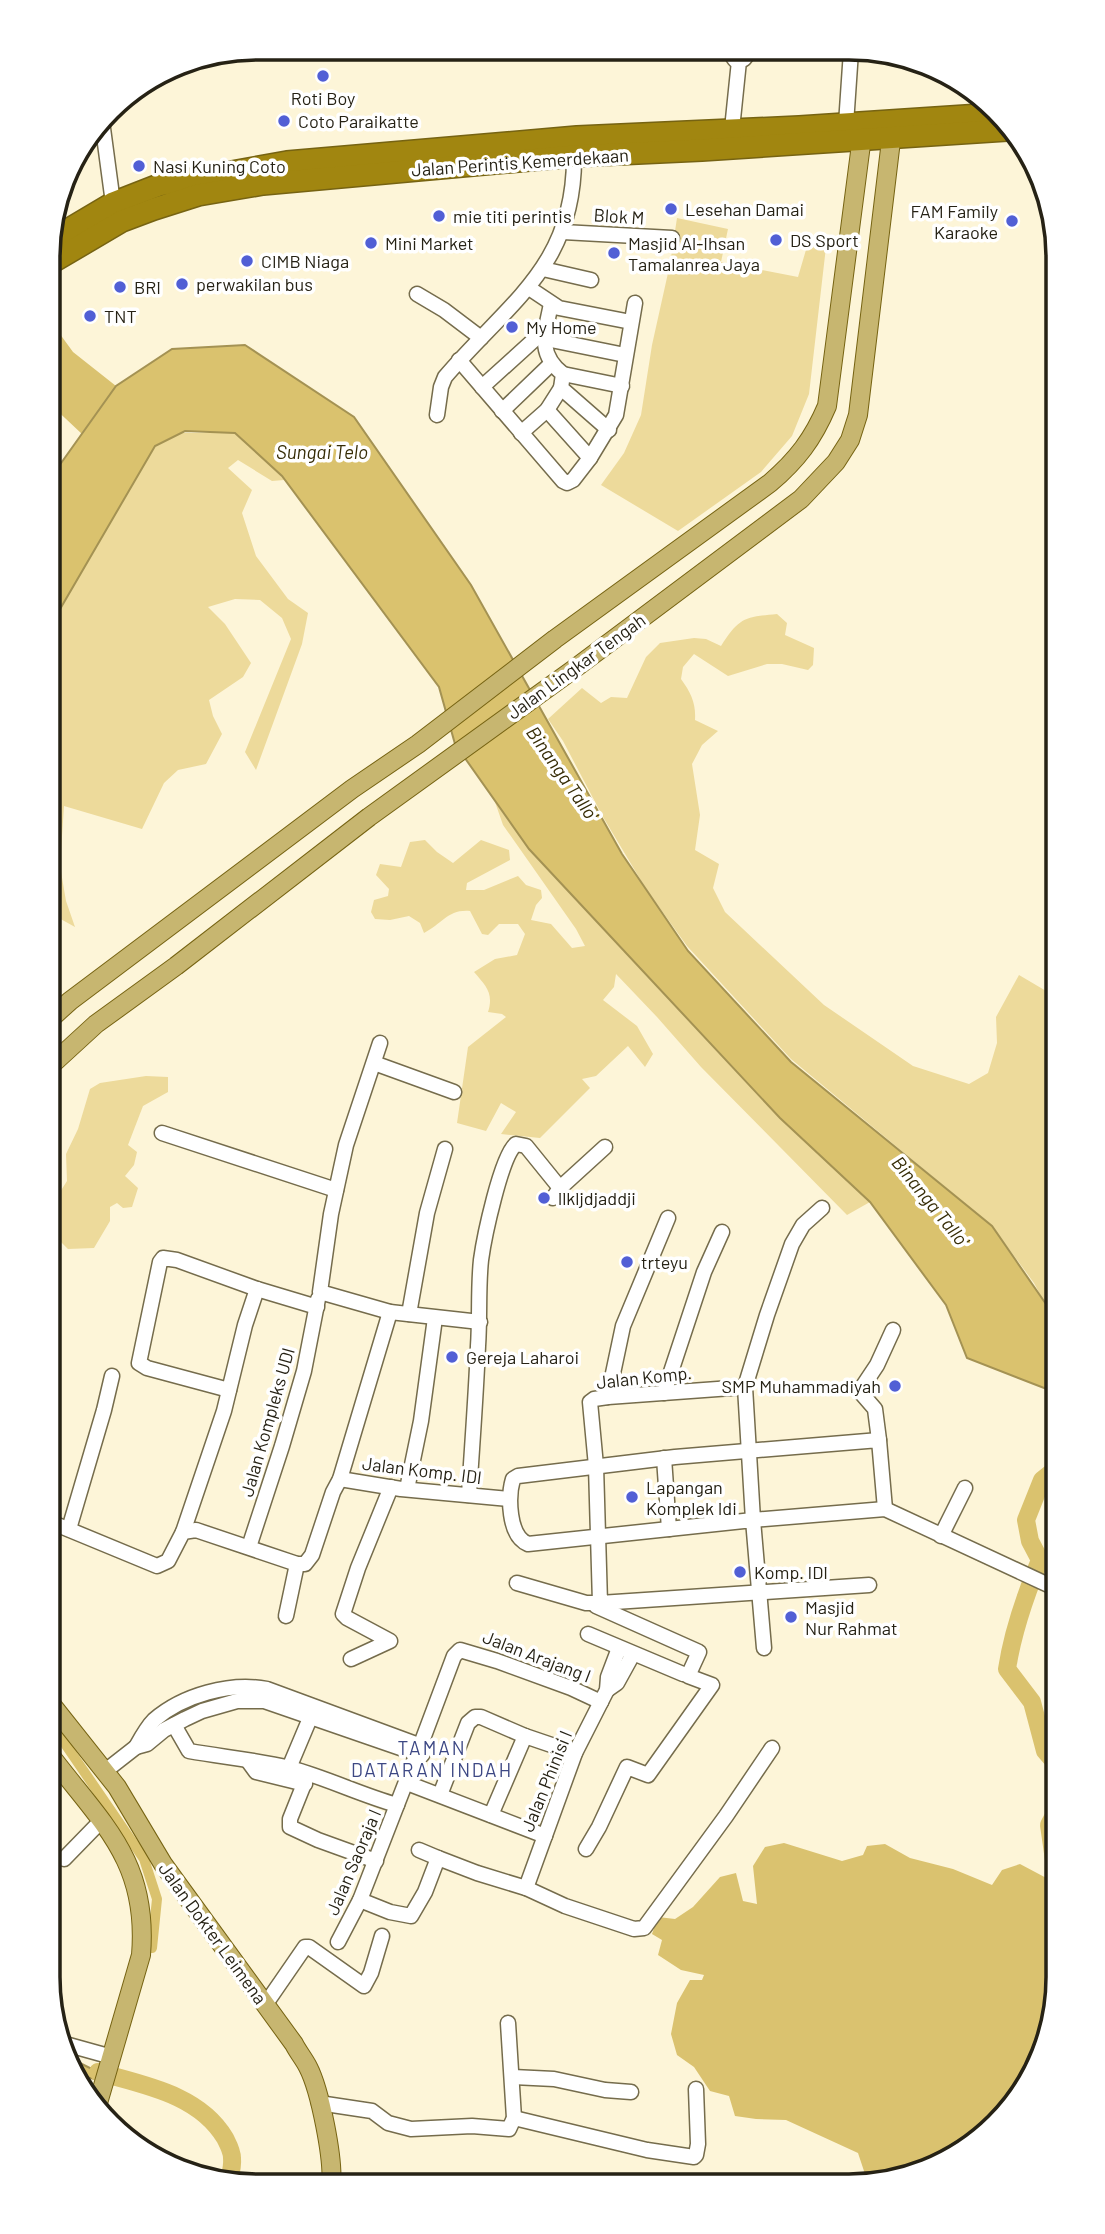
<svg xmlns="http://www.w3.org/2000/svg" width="1105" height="2234" viewBox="0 0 1105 2234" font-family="Barlow,sans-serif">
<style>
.green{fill:#edda9b}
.forest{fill:#dac26f}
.water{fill:#dac26e;stroke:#a49253;stroke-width:2}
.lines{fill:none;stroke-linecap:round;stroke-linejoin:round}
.canal{stroke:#dac26e;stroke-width:10}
.river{stroke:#dac26e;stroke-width:18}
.minor-casing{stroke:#756c4c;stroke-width:17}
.major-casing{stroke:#766312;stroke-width:20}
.highway-casing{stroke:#766312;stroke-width:24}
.minor{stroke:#fff;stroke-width:14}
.major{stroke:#c7b670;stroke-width:18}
.highway{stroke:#a18610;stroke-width:21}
.poi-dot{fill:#515fd5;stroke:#fff;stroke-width:2.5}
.labels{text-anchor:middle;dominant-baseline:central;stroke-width:7;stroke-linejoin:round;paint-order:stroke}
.poi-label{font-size:18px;fill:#262215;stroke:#fff;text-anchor:start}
.street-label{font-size:18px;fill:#262215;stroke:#fff}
.water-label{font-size:19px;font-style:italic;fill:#362c06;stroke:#fff}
.neighbourhood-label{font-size:19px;letter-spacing:2px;fill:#3d4884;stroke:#fff}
.rim{fill:none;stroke:#262215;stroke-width:3.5}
</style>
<rect width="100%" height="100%" fill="#fdf5d8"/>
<!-- green -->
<g class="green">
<polygon points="677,218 728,229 721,262 798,277 808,243 826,247 809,394 792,436 761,472 678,531 601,485 624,453 641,415 652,345 670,264"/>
<polygon points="181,433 235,433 282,476 284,480 272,481 238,460 228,468 252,490 242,513 256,556 288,599 308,613 302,644 256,770 245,752 291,639 282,618 260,600 235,599 208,607 225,624 251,663 243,677 209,700 213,716 222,734 206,764 178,770 164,783 142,829 64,806 60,866 66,901 75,927 48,912 49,627 155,446"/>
<path d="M777,614L787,623L785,635L814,648L813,665L808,670L782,664H767L728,676L694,654L683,667L681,679C691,693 696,703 695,720L718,731L702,745L692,764L700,815L695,850L719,864L713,888L725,912L824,1005L913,1066L969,1084L988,1073L997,1043L996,1017L1019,975L1058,998L1057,1317L1043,1300L1034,1283L992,1226L791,1059L687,946L646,889L603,817L563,741L548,719L582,688L601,703L611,697L627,698L646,657L660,643L694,638L706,639L721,646C739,618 744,617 777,614Z"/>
<path d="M495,802L529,849L780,1118L870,1202L847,1215L701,1067L657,1017L616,974L614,987L603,1000L637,1026L653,1054L645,1067L628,1046L596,1076L582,1079L590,1088L540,1138L501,1134L516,1112L501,1103L486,1131L457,1123L468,1047L506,1017L502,1014L488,1012C494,993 486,986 474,972L495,959L517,955L525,934L518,924H499L488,935L482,934L470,911C448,909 442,924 424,933L420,923L409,916L390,920L375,919L371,912L374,900L388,896L389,889L376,875L380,864L401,867L410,842L425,840L437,852L453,863L481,840L509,850L510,860L467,883L466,890H484L518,876L526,885L541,890L542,898L536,905L531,920L551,924L572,948L585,946L576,929L503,825Z"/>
<polygon points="146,1076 168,1077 168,1092 143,1106 128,1145 137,1152 134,1165 125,1176 138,1188 132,1207 123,1208 117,1203 110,1207 110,1221 94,1248 68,1249 54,1235 61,1211 55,1200 67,1181 66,1154 78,1129 90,1089 100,1083"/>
</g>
<!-- forest -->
<g class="forest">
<polygon points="49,319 73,352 116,386 82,434 49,403"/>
<polygon points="784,1843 842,1861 863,1855 867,1846 885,1844 910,1858 953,1869 992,1885 1002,1870 1020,1864 1052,1881 1057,1890 1057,1991 1042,2057 1014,2105 965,2151 915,2176 859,2185 865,2174 858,2153 786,2120 756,2119 735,2116 729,2096 710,2091 694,2067 677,2055 671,2034 677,2003 690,1980 702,1980 704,1975 681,1970 658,1955 662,1940 652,1934 658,1917 675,1919 693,1907 720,1877 736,1873 743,1901 757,1904 753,1866 765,1847"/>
</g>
<!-- water -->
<g class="water">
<polygon points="245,345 354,417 471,585 622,854 688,951 791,1062 992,1226 1057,1320 1057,1393 967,1358 946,1305 870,1202 780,1118 529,849 455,744 439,687 282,476 235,433 185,431 155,446 49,628 49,480 116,386 172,349"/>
<polygon points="66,2056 98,2072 96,2079 79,2076"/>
</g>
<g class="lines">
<!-- canal -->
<polyline class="canal" points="48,1719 144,1859 157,1899 152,1948"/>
<!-- river -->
<g class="river">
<path d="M1057,1765L1045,1751L1032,1702L1007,1669C1013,1630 1025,1596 1040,1560L1030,1541L1026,1520L1042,1480L1057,1468"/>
<polyline points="1057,1871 1055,1867 1049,1825 1057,1810"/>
<path d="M98,2072C143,2085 199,2094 225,2138C228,2144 232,2151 232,2158C233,2167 230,2176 228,2185"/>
<polyline points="719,2186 721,2184 746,2182 786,2184 790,2187"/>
</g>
<defs>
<g id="minor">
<polyline points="728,50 735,60 739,61"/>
<polyline points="739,61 744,59 751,50"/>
<polyline points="102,121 113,203"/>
<polyline points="846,124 851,51"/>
<polyline points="732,129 739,61"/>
<polyline points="563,232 672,238"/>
<polyline points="543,269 591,280"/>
<polyline points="529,288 559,308 631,322"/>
<polyline points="417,294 444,310 481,338"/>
<path d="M551,304C545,333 537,354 563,374L561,388L609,430"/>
<polyline points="546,339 625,355"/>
<polyline points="459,360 563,481 567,483 573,480 590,458 616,415 635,303"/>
<polyline points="563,374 622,386"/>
<polyline points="482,387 546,329"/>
<polyline points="547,410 590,458"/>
<polyline points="502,411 551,364"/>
<path d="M437,415L441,387L445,377C509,302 575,266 574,156"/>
<polyline points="521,433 547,410 561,388"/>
<polyline points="380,1043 346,1145 331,1214 320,1292 390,1312 480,1322"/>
<polyline points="374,1063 454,1092"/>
<polyline points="162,1133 336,1190"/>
<polyline points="553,1198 560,1188 605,1147"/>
<polyline points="409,1314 427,1213 445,1149"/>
<polyline points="745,1387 767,1315 792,1244 803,1225 822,1208"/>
<polyline points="229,1390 147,1368 139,1363 160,1262 163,1258 177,1260 257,1289 317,1307"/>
<polyline points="664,1393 704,1272 722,1232"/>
<polyline points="608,1397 623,1326 668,1218"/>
<polyline points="879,1440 875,1409 862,1394 861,1389 877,1365 893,1330"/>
<polyline points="664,1458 669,1529"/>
<polyline points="340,1479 401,1489 509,1499"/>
<polyline points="407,1489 421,1421 435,1318"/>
<path d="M469,1495C472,1446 476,1396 478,1346C480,1318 478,1288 481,1260C484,1238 501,1156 516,1144L526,1146L560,1188"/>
<polyline points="48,1521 157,1566 168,1561 183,1532 196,1530 297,1564 305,1564 312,1555 333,1492 340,1479 390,1312"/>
<polyline points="69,1529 104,1410 112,1376"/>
<polyline points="183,1532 224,1411 245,1325 257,1289"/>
<polyline points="941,1536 965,1488"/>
<polyline points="249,1547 282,1446 304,1371 318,1299"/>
<polyline points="517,1583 586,1603 600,1603"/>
<polyline points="869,1585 600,1603 596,1466 590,1402 594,1399 608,1397 745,1387 753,1520 885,1509 1057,1589"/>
<polyline points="286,1616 297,1564"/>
<polyline points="588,1634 683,1674"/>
<path d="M764,1648L753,1520L528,1544C508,1536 508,1496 513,1479L518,1476L675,1457L879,1440L885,1509"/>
<polyline points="351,1659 390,1641 347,1618 343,1614 358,1568 391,1487"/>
<polyline points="607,1690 617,1683 633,1654"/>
<path d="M174,1725L189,1751C223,1757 257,1760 290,1768C327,1778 361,1795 397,1805"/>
<polyline points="421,1744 454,1656 460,1650 497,1661 571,1688 601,1702"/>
<path d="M136,1747C141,1738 147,1727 154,1720C183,1695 230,1682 267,1689L416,1744H421L425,1749L422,1755L416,1756L412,1752L413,1746L416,1744"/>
<polyline points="248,1761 256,1772 305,1784"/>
<polyline points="289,1768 313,1711"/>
<polyline points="104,1772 136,1747 147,1744 164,1730 185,1719 202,1711 237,1701 264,1701 403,1749"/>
<polyline points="308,1774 290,1819 290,1827 318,1840 376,1861"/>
<polyline points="407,1783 545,1836"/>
<polyline points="440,1795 468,1723 475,1717 481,1717 525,1736 575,1753"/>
<polyline points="491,1815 525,1736"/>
<polyline points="586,1849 599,1827 627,1767 648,1775 712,1685 688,1676 699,1652 596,1606"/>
<polyline points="419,1850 438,1858"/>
<polyline points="64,1859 101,1821"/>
<polyline points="526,1888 575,1753 607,1690 608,1677 619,1648"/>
<polyline points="360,1900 390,1912 411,1916 425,1892 438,1858 477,1873 526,1888 565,1906 634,1929 644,1928 726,1816 772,1748"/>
<polyline points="338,1942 360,1900 416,1756"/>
<polyline points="265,2005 305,1947 309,1947 364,1986 371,1973 382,1936"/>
<polyline points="58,2042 112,2057"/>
<polyline points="513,2077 554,2079 605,2090 631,2092"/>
<polyline points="319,2103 372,2111 388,2123 411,2129 472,2126 509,2129 514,2118 508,2023"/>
<polyline points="514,2118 647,2150 694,2157 696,2155 698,2144 696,2089"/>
</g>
<g id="major">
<path d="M48,1021L70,1001L352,789L418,744L555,639L770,483C797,460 813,439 827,406L863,129"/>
<polyline points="48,1068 96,1024 176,966 369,817 574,669 801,499 836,462 850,440 858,415 893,124"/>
<path d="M48,1700L117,1787L163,1864L294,2044C298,2052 304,2059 308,2067C320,2090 334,2160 331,2185"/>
<path d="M47,1751C100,1822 149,1859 141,1955L98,2103"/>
</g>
<g id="highway">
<polyline points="49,241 113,203 159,185 287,162 577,137 799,127 996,114"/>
<polyline points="49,264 122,221 154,209 198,195 263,184 574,156 702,150 1007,130"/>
</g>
</defs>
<!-- minor casing -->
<use href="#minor" class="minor-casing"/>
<!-- major casing -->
<use href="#major" class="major-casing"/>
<!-- highway casing -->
<use href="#highway" class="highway-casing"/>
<!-- minor -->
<use href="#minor" class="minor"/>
<!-- major -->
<use href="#major" class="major"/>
<!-- highway -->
<use href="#highway" class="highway"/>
</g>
<!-- markers -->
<g class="poi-dot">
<circle cx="323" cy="76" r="7"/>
<circle cx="284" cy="121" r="7"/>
<circle cx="139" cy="166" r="7"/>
<circle cx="671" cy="209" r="7"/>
<circle cx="439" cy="216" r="7"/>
<circle cx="1012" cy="221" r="7"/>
<circle cx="776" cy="240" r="7"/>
<circle cx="371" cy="243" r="7"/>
<circle cx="614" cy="253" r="7"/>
<circle cx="247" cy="261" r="7"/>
<circle cx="182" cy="284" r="7"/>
<circle cx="120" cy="287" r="7"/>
<circle cx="90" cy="316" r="7"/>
<circle cx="512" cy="327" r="7"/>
<circle cx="544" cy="1198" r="7"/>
<circle cx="627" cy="1262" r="7"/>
<circle cx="452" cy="1357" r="7"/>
<circle cx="895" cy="1386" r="7"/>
<circle cx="632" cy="1497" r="7"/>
<circle cx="740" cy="1572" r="7"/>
<circle cx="791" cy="1617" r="7"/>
</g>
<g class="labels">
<!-- poi labels -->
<g class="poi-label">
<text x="323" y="98" text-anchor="middle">Roti Boy</text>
<text x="298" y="121">Coto Paraikatte</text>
<text x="153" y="166">Nasi Kuning Coto</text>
<text x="685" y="209">Lesehan Damai</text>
<text x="998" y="211" text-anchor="end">FAM Family<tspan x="998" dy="21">Karaoke</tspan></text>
<text x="453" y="216">mie titi perintis</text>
<text x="790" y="240">DS Sport</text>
<text x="385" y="243">Mini Market</text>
<text x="628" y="243">Masjid Al-Ihsan<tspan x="628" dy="21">Tamalanrea Jaya</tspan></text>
<text x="261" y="261">CIMB Niaga</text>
<text x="196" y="284">perwakilan bus</text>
<text x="134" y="287">BRI</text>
<text x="104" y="316">TNT</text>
<text x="526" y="327">My Home</text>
<text x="558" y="1198">llkljdjaddji</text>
<text x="641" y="1262">trteyu</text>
<text x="466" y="1357">Gereja Laharoi</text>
<text x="881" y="1386" text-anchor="end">SMP Muhammadiyah</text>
<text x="646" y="1487">Lapangan<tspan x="646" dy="21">Komplek Idi</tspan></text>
<text x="754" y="1572">Komp. IDI</text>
<text x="805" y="1607">Masjid<tspan x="805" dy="21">Nur Rahmat</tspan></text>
</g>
<!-- street labels -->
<g class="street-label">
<text transform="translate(520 162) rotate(-4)">Jalan Perintis Kemerdekaan</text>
<text transform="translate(619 216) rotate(4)">Blok M</text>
<text transform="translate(576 666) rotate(-36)">Jalan Lingkar Tengah</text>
<text transform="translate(644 1377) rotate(-6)">Jalan Komp.</text>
<text transform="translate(267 1422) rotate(-74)">Jalan Kompleks UDI</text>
<text transform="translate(422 1470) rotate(7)">Jalan Komp. IDI</text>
<text transform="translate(537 1656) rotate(21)">Jalan Arajang I</text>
<text transform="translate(546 1781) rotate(-68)">Jalan Phinisi I</text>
<text transform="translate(353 1862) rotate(-67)">Jalan Saoraja I</text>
<text transform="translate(213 1933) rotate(54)">Jalan Dokter Leimena</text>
</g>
<!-- water labels -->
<g class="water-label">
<text x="322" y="451">Sungai Telo</text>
<text transform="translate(563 773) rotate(55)">Binanga Tallo'</text>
<text transform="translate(931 1201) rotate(51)">Binanga Tallo'</text>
</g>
<!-- neighbourhood labels -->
<g class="neighbourhood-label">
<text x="432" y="1747">TAMAN<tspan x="432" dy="22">DATARAN INDAH</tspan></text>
</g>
</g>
<!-- crop -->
<path d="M0 0H1105V2234H0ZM257 60H849A197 197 0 0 1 1046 257V1977A197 197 0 0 1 849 2174H257A197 197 0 0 1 60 1977V257A197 197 0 0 1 257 60Z" fill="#fff" fill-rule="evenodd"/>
<path class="rim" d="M257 60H849A197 197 0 0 1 1046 257V1977A197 197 0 0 1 849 2174H257A197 197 0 0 1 60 1977V257A197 197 0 0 1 257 60Z"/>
</svg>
